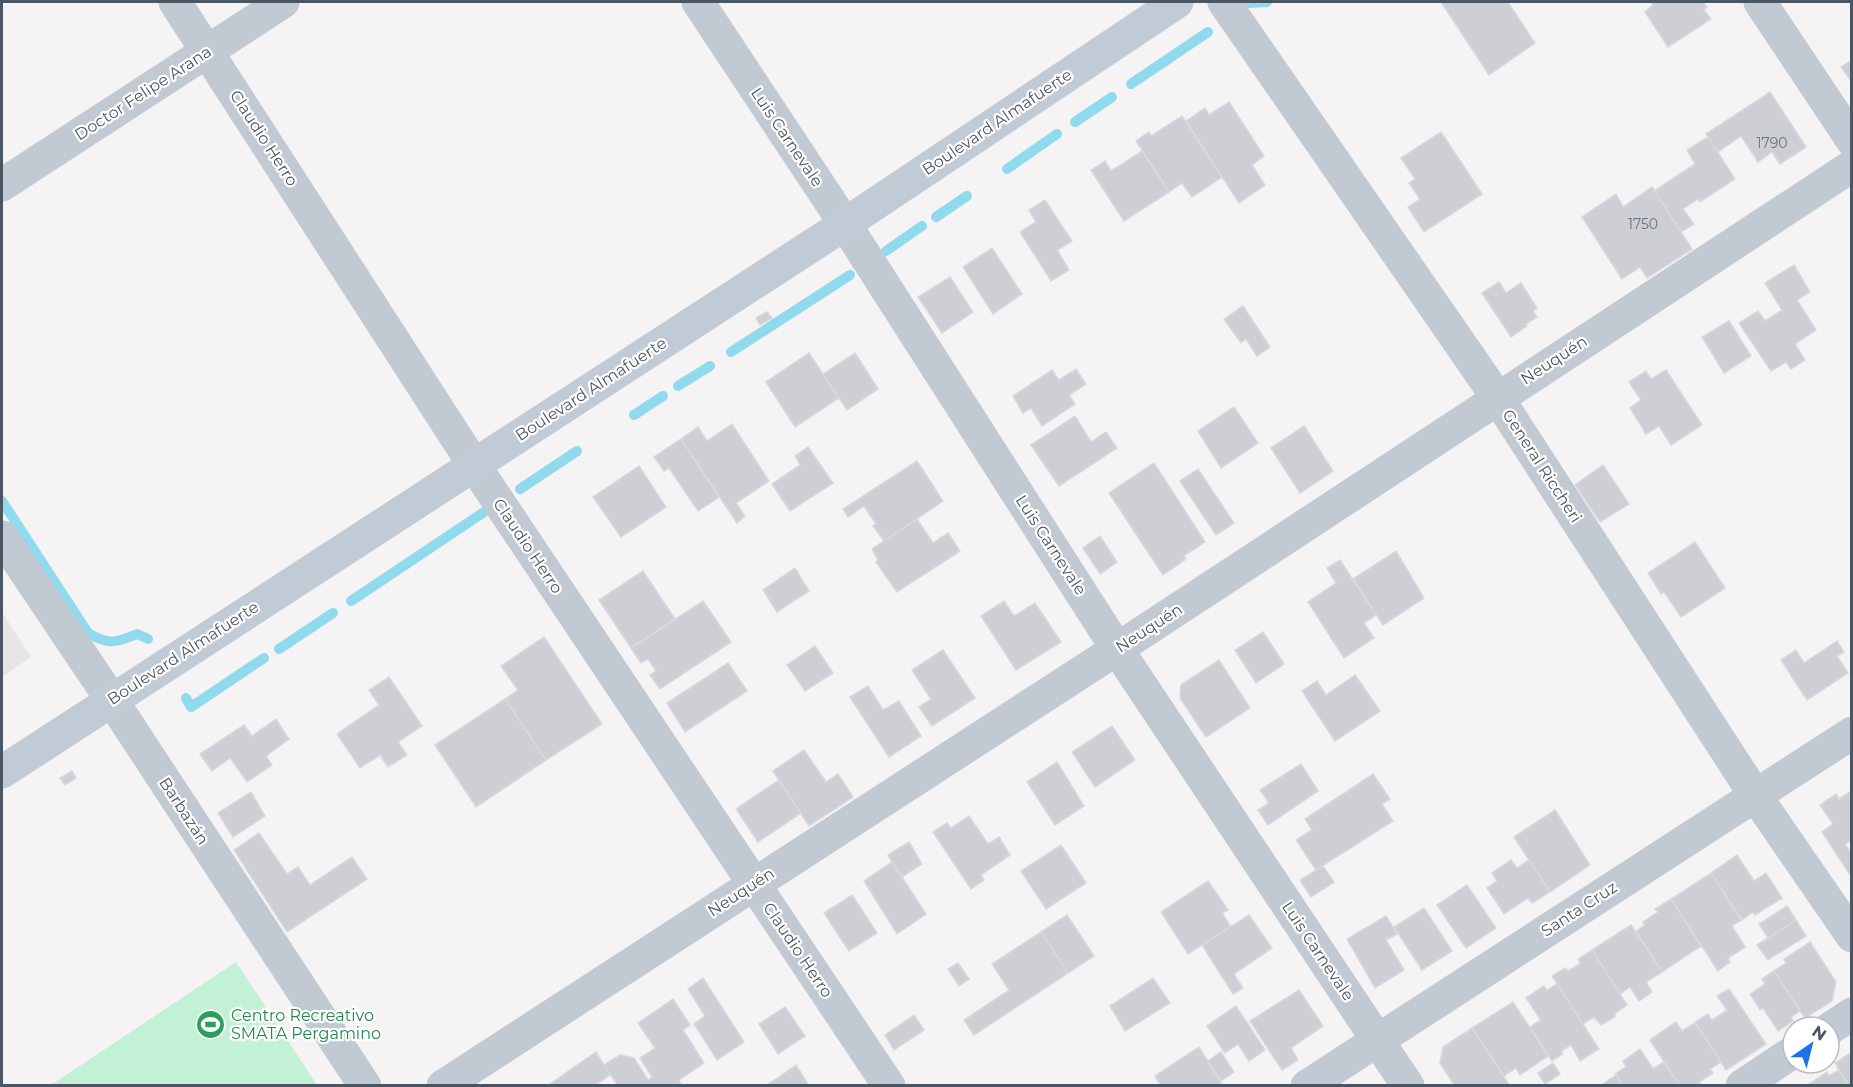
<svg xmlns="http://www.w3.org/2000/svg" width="1853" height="1087" viewBox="0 0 1853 1087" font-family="Montserrat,sans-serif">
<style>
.education{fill:#e6e4e5}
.green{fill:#c3f1d5}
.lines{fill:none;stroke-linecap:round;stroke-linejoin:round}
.stream{stroke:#90daee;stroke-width:10}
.building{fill:#cdcfd5;stroke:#d7d9de;stroke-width:1.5}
.minor{stroke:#c1cad2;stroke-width:33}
.secondary{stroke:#c1cbd6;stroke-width:33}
.labels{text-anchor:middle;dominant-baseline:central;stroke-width:4.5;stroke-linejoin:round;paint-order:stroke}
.number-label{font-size:14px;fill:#6b747e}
.street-label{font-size:16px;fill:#4a5661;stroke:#fff}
.leisure-label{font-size:16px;fill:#27864d;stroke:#fff;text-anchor:start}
</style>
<rect width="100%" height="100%" fill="#f5f3f3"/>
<!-- education -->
<polygon class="education" points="2,612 31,657 2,677"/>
<!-- green -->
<polygon class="green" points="236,962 317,1085 51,1085"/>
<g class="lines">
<!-- stream -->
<g class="stream">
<polyline points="1248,3 1267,2"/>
<polyline points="1131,84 1208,32"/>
<polyline points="1075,122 1112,97"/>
<polyline points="1007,169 1057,134"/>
<polyline points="936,217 967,196"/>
<polyline points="886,251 922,226"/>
<polyline points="731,352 850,275"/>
<polyline points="678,386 710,366"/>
<polyline points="634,415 663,396"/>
<polyline points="520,489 577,451"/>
<path d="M2,501L88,633C108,645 116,643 137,634L148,639"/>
<polyline points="351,601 484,512"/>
<polyline points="279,649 333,613"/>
<polyline points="186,698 191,707 264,658"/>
</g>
</g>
<!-- building -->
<g class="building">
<polygon points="1441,2 1508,2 1535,43 1489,75"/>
<polygon points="1651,2 1703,2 1707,7 1704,10 1711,19 1668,47 1645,12 1653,5"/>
<polygon points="1852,60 1852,82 1841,67"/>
<polygon points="1770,92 1806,147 1780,164 1772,152 1758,162 1741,136 1718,152 1706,134"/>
<polygon points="1229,102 1264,156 1252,165 1265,185 1239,203 1186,121 1205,108 1209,115"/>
<polygon points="1182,116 1222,177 1192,197 1182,183 1169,192 1136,141 1149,132 1151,136"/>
<polygon points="1441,132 1482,194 1424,232 1408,207 1420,199 1409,183 1415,179 1401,158"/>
<polygon points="1708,137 1735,179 1700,202 1698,199 1683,209 1694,224 1681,232 1654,191 1695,164 1687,150"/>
<polygon points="1142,151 1169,192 1124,221 1091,170 1105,161 1111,171"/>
<polygon points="1652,187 1692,249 1647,278 1640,267 1622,279 1582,217 1616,194 1623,207"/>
<polygon points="1045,200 1072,241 1057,250 1069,270 1051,281 1020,232 1036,222 1029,210"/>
<polygon points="992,248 1022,294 993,314 963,267"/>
<polygon points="1794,265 1810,292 1797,300 1816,330 1795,344 1805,360 1791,369 1786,362 1771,371 1739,323 1758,311 1765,321 1782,310 1765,283"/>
<polygon points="950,277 973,312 942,333 918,297"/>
<polygon points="1499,282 1506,293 1521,283 1537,308 1533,311 1537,317 1526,324 1527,326 1511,337 1482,293"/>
<polygon points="1243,306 1270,347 1257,356 1246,339 1241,343 1224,319"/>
<polygon points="767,312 772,318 760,325 756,318"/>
<polygon points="1729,321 1751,356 1724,373 1702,337"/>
<polygon points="809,353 839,398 795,427 766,382"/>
<polygon points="855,353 878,389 847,410 823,374"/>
<polygon points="1076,369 1086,384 1069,395 1075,404 1042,426 1031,408 1023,413 1013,396 1052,370 1059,380"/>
<polygon points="1666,370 1702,425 1671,445 1659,426 1646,434 1630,408 1641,400 1629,382 1646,371 1651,379"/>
<polygon points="1234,407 1258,443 1221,468 1198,431"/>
<polygon points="1075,416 1091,442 1106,432 1117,448 1059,486 1031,445"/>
<polygon points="732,424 769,481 736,503 745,516 737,523 681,439 698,427 707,441"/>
<polygon points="1304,426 1333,471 1300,493 1271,448"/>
<polygon points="681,439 719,497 698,511 669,468 664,471 654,457"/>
<polygon points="808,447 833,483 790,511 772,484 800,465 795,456"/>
<polygon points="917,461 943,501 884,541 873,526 876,524 864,506 848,517 843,509"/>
<polygon points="1154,463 1205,542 1184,556 1186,559 1163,575 1109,493"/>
<polygon points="1603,465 1629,504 1600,522 1575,485"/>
<polygon points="639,466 666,507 621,537 593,497"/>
<polygon points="1198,469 1234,523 1216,535 1180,481"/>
<polygon points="917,519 933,543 948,533 960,551 897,592 876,562 878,560 872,549"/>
<polygon points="1100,536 1117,562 1100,574 1083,548"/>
<polygon points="1695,542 1725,588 1681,617 1664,592 1661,594 1648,573"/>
<polygon points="1396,551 1424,598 1383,625 1353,579"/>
<polygon points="1340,560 1376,615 1364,623 1374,638 1344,658 1308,602 1336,583 1327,568"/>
<polygon points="795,568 809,591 777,612 763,590"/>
<polygon points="643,571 675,619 631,648 599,600"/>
<polygon points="703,601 731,642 660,689 650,675 656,671 648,659 641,663 631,648"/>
<polygon points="1004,601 1014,616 1035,603 1061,642 1016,670 981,616"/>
<polygon points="1263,632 1284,664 1256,683 1235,650"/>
<polygon points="544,637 602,724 546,760 505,699 518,690 501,666"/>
<polygon points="1837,641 1844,652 1837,656 1848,673 1807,700 1781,660 1796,650 1804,663"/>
<polygon points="815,646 833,673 805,691 787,665"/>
<polygon points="943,650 975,698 932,726 919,707 931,699 912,670"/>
<polygon points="1219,660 1250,708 1206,737 1180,698 1181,685"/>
<polygon points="728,663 747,691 685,732 667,703"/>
<polygon points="1355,675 1380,711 1335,741 1302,691 1317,681 1326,695"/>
<polygon points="389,677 422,726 398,742 407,755 388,767 380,755 360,768 337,734 379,705 369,690"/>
<polygon points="868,686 883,710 899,701 921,736 889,757 850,697"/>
<polygon points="505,699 546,760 476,807 435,745"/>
<polygon points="276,719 289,739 266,756 272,765 247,782 230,758 212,771 200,754 244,725 252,736"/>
<polygon points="1112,726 1135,760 1095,787 1072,752"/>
<polygon points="804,750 826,782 838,774 853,797 809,826 773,771"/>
<polygon points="1057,762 1084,806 1055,825 1027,782"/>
<polygon points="1301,764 1318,791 1268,825 1258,810 1269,803 1260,790"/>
<polygon points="72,771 76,778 65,785 60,778"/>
<polygon points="1373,774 1390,799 1382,804 1393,821 1316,870 1296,840 1312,830 1305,819"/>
<polygon points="779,780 801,813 758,842 736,809"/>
<polygon points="251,792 265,816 233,837 218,813"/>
<polygon points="1850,792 1852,794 1852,840 1845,844 1852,855 1852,878 1822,832 1833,824 1820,805 1836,794 1839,799"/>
<polygon points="1555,810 1590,865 1550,892 1514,837"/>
<polygon points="969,816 988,844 999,837 1010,855 981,875 984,880 971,889 933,832 947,823 951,828"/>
<polygon points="259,833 287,874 298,867 310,885 352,857 367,879 287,932 234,850"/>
<polygon points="909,842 922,864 902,877 888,855"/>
<polygon points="1061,845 1086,883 1046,909 1021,871"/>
<polygon points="1737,855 1754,881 1766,873 1782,898 1755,915 1753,912 1742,920 1711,873"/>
<polygon points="1511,860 1517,868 1529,860 1550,892 1532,903 1528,898 1504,914 1487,888 1497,881 1492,873"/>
<polygon points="892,862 926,914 897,934 864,881"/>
<polygon points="1323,866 1334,882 1311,897 1300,880"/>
<polygon points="1711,873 1741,920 1732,926 1745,947 1728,958 1730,962 1718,971 1671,899"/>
<polygon points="1208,881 1228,910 1222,913 1231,927 1188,954 1161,912"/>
<polygon points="1467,885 1496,928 1466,948 1437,905"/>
<polygon points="852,895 877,933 849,951 824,913"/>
<polygon points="1671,899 1701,946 1662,972 1636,931 1645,925 1643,922 1658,912 1655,909"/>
<polygon points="1787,906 1796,920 1768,938 1759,924"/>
<polygon points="1424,908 1452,951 1422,970 1394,927"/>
<polygon points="1067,915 1094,956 1068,973 1041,932"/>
<polygon points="1249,915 1272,948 1234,974 1243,988 1233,994 1202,945"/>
<polygon points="1386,916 1397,934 1386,940 1404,970 1375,988 1347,939"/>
<polygon points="1796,920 1806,936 1768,960 1757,945"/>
<polygon points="1631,925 1662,972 1646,982 1652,992 1639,1001 1630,987 1620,994 1592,950"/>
<polygon points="1041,932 1068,973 974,1035 964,1020 1009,990 992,964"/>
<polygon points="1810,942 1836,982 1832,1001 1805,1018 1774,971 1786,963 1784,959"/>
<polygon points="1592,950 1627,1005 1614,1014 1616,1016 1601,1025 1594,1017 1583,1024 1552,976 1565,968 1568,971 1581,963 1578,959"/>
<polygon points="958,963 969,979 959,986 948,969"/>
<polygon points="1774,971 1800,1011 1791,1017 1793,1021 1778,1031 1763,1008 1760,1010 1750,994 1765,984 1762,979"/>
<polygon points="703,978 744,1042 717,1060 694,1024 705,1016 688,989"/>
<polygon points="1153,978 1170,1003 1125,1031 1110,1006"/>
<polygon points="1557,984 1599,1049 1580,1061 1571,1045 1561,1051 1563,1054 1552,1061 1530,1027 1541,1020 1526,998 1544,986 1547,990"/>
<polygon points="1729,989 1766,1044 1726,1070 1695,1022 1708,1014 1712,1020 1727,1010 1717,996"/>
<polygon points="1299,990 1323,1026 1291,1048 1298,1060 1282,1070 1250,1021"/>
<polygon points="673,999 690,1025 683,1030 704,1063 679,1080 682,1086 618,1086 604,1065 620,1055 634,1058 648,1080 652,1077 640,1058 655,1048 638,1023"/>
<polygon points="1513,1002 1548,1056 1520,1075 1516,1068 1504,1076 1472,1028"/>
<polygon points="1236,1006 1265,1050 1249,1061 1238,1044 1225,1053 1207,1026"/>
<polygon points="785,1007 805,1036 778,1054 759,1024"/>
<polygon points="914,1015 924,1030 894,1050 885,1035"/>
<polygon points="1676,1022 1682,1031 1695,1023 1721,1062 1710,1069 1713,1073 1699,1082 1701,1086 1680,1086 1650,1040"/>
<polygon points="1472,1028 1510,1086 1455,1086 1440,1063 1443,1047"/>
<polygon points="1199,1047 1223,1086 1161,1086 1155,1076"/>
<polygon points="1640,1049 1653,1069 1664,1062 1680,1086 1623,1086 1615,1074 1626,1067 1623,1061"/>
<polygon points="596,1052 610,1075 594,1086 547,1086"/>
<polygon points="1221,1052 1234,1072 1221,1081 1208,1061"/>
<polygon points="1852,1052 1852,1086 1849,1086 1835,1063"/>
<polygon points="1553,1063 1560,1074 1545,1084 1538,1073"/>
<polygon points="796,1065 809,1086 766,1086"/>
<polygon points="1839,1070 1849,1086 1806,1086 1827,1072 1829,1076"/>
<polygon points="1616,1075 1623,1086 1600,1086"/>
</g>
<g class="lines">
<!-- minor -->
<g class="minor">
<polyline points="175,2 474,465 889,1086"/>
<polyline points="698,2 845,224 1117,649 1408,1086"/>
<polyline points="1224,2 1497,397 1755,795 1852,936"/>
<polyline points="1760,2 1852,140"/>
<polyline points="2,185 283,2"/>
<polyline points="2,537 111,699 365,1086"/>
<polyline points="1829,1029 1852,1014"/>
<polyline points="443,1086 1117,649 1852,166"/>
<polyline points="1307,1086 1852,733"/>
<polyline points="1742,1086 1793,1052"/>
</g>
<!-- secondary -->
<polyline class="secondary" points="2,772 845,224 1177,2"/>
</g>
<!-- icons -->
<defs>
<symbol id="stadium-disc" viewBox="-11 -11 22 22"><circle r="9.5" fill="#2e9e5b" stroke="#fff"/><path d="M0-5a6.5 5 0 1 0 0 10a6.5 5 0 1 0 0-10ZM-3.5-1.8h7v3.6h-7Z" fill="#fff"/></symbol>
</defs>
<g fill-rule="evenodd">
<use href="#stadium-disc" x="194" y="1008" width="33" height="33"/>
</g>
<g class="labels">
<!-- number labels -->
<g class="number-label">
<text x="1772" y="143">1790</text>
<text x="1643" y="224">1750</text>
</g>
<!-- street labels -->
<g class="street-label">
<text transform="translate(143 93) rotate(-33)">Doctor Felipe Arana</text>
<text transform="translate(997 122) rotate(-34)">Boulevard Almafuerte</text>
<text transform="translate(787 137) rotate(56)">Luis Carnevale</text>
<text transform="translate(264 138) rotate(57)">Claudio Herro</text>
<text transform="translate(1554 360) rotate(-33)">Neuquén</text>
<text transform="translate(591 389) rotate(-33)">Boulevard Almafuerte</text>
<text transform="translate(1542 466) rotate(57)">General Riccheri</text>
<text transform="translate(1051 545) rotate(57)">Luis Carnevale</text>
<text transform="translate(528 546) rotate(56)">Claudio Herro</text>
<text transform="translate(1149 628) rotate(-33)">Neuquén</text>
<text transform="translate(183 653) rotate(-33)">Boulevard Almafuerte</text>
<text transform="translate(184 811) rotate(57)">Barbazán</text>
<text transform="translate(741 892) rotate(-33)">Neuquén</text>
<text transform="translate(1579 909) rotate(-33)">Santa Cruz</text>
<text transform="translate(798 950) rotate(56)">Claudio Herro</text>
<text transform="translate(1318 951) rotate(56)">Luis Carnevale</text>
</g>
<!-- leisure labels -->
<g class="leisure-label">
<text x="231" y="1015">Centro Recreativo<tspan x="231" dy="18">SMATA Pergamino</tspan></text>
</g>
</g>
<!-- border -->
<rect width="1853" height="1087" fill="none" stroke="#4a5661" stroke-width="6"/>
<!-- north arrow -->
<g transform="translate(1811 1045) rotate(35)"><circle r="28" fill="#ffffff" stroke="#b7bbc0" stroke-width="1.5"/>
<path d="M0-4.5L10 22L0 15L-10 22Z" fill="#1a73e8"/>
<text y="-9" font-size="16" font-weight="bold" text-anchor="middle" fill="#4a5661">N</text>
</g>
</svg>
